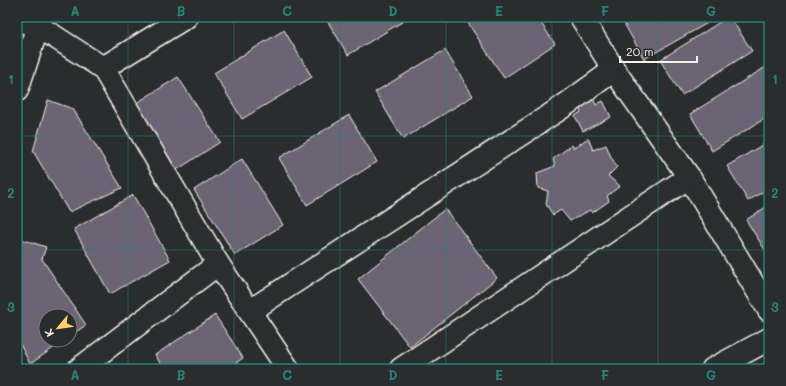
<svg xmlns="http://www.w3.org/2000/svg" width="786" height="386" viewBox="0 0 786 386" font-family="Mali,sans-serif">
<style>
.building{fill:#6c6475;stroke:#f4f1e8}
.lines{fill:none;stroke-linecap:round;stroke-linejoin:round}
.street-casing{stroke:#f4f1e8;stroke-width:25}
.street{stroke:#2a2d2e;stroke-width:22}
.grid{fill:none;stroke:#26827a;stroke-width:1;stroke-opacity:0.55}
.neatline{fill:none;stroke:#26827a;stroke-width:1.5}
.grid-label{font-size:13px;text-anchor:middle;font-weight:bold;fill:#26827a}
</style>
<rect width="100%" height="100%" fill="#2a2d2e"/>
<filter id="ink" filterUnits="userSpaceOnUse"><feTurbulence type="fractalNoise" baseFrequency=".025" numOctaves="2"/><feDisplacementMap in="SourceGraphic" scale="8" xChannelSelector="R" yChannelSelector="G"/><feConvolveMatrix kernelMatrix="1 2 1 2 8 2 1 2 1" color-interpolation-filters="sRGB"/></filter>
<g filter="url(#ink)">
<!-- building -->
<g class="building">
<polygon points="325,17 410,17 348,55"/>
<polygon points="464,17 537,17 555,44 504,78"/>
<polygon points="623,17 718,17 644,59 621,18"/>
<polygon points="728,17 730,17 752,51 682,95 660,60"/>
<polygon points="284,30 312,77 242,119 214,73"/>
<polygon points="445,50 473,96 403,139 375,92"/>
<polygon points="769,65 769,116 712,151 690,114"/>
<polygon points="178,77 220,142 172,173 130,107"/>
<polygon points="590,92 596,105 603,101 611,117 583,131 575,116 581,112 575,100"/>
<polygon points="48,100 73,109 122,188 69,212 33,151"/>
<polygon points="349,115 377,162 307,205 279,158"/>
<polygon points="588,138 593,150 606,145 611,157 617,167 608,176 620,186 607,196 609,201 592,213 590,210 570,221 561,210 553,215 546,204 548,191 538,188 537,173 555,166 553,159 572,145 574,148"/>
<polygon points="769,141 769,188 748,201 727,166"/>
<polygon points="242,159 283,225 235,255 194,190"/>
<polygon points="133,195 170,260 110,294 74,229"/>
<polygon points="769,205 769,256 746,220"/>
<polygon points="445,209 497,278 410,347 358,279"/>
<polygon points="21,239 46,247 42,259 86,325 70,336 70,316 46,316 46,340 65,340 30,364 17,338 17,252"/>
<polygon points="215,315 243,358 227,369 164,369 155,355"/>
</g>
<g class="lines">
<defs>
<g id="street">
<polyline points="581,17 614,70 689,177 769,310"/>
<polyline points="17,20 38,26 103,68 186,17"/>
<polyline points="103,68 218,264 288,369"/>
<polyline points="17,90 38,26"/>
<polyline points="250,311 561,108 614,70"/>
<polyline points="79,369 218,264"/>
<polyline points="401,369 689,177"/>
<polyline points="713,369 769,339"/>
</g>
</defs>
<!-- street casing -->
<use href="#street" class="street-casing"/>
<!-- street -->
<use href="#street" class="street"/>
</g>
</g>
<!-- grid -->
<path class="grid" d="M128,17V369M234,17V369M340,17V369M446,17V369M552,17V369M658,17V369M17,136H769M17,250H769"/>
<!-- margin -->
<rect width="786" height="386" fill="none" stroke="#2a2d2e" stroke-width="44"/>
<!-- north arrow -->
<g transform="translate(58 328) rotate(241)"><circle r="19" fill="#2a2d2e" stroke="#7b7b78"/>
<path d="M0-3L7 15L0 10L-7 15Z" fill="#ffd166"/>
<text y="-6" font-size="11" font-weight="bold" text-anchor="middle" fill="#f4f1e8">K</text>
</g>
<!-- scale -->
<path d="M620 56v6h77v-6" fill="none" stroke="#f4f1e8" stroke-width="2"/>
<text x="626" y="56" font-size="12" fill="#f4f1e8" stroke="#2a2d2e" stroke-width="3" paint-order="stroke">20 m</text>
<rect x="22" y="22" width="742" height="342" class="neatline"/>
<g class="grid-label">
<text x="75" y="16">A</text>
<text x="181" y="16">B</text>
<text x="287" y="16">C</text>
<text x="393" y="16">D</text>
<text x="499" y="16">E</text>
<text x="605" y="16">F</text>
<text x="711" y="16">G</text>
<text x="11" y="84">1</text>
<text x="775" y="84">1</text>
<text x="11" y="198">2</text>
<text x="775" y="198">2</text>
<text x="11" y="312">3</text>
<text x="775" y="312">3</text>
<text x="75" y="380">A</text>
<text x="181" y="380">B</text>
<text x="287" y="380">C</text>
<text x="393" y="380">D</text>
<text x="499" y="380">E</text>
<text x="605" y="380">F</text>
<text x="711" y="380">G</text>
</g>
</svg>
